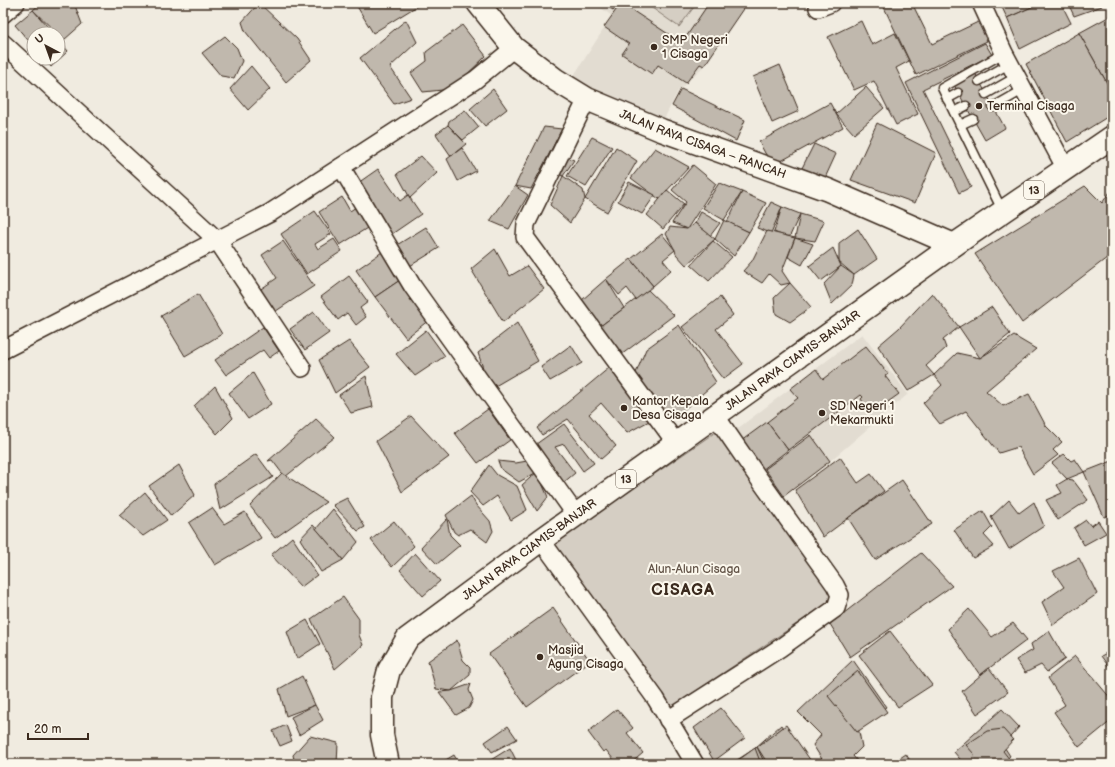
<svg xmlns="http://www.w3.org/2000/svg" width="1115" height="767" viewBox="0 0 1115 767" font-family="'Balsamiq Sans',sans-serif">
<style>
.built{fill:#e2dcd1}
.green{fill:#d5cec3;stroke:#887c70}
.building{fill:#c0b8ad;stroke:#3b2a1e}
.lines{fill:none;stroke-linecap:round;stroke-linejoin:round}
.lane-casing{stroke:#3b2a1e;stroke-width:11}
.street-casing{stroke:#3b2a1e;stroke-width:20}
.secondary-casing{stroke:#3b2a1e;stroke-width:25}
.highway-casing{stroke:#3b2a1e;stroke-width:25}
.lane{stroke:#fbf7ec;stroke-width:8}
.street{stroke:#fbf7ec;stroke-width:17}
.secondary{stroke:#fbf7ec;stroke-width:22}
.highway{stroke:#fbf7ec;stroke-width:22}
.poi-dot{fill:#3b2a1e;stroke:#fbf7ec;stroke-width:1.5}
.labels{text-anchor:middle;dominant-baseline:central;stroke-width:4;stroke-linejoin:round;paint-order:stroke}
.shield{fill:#fbf7ec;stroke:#75685c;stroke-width:1}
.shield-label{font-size:11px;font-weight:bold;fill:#3b2a1e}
.poi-label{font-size:12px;fill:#3b2a1e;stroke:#fbf7ec;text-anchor:start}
.street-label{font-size:12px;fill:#3b2a1e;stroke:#fbf7ec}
.park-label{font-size:12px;fill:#625347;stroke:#fbf7ec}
.district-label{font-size:16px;font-weight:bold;letter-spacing:1px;fill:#3b2a1e;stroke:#fbf7ec}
</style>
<rect width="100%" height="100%" fill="#f0ebe0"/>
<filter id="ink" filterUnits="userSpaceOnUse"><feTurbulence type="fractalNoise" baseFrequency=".025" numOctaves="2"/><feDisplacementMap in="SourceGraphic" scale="8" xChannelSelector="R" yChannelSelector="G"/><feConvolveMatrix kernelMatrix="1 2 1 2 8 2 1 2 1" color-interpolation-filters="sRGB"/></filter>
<g filter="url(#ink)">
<!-- built -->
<g class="built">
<polygon points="594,3 747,3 704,66 678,91 662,123 571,80 612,16"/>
<polygon points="862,334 908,394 830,461 810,435 763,471 733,432"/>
</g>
<!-- green -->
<g class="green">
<polygon points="645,3 697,3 679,27"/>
<polygon points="720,429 834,599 672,707 553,544"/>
</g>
<!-- building -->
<g class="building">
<polygon points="41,3 74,3 82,24 64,40 33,10"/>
<polygon points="259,3 297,39 311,60 286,82 245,31 242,22"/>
<polygon points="355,3 422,3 373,33"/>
<polygon points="603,3 618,3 613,10"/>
<polygon points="621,3 682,43 709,3 747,3 704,66 700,64 686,83 658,65 652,74 622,54 629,44 604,27"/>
<polygon points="882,3 912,3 932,44 978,22 987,41 916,75"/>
<polygon points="1000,3 1041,3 1007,18"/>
<polygon points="1041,3 1061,3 1071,23 1020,49 1007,18"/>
<polygon points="1068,3 1101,3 1102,6 1074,16"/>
<polygon points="33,10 54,34 34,34 34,47 15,25"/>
<polygon points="1112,15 1112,92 1079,33"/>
<polygon points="406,20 417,42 390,67 411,98 394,104 360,58"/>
<polygon points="861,21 872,45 895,33 909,61 896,68 918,114 896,125 874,81 854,90 828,37"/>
<polygon points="462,25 486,56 452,89 423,92 411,73 427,61 426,52"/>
<polygon points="1079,33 1112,92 1112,114 1067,142 1026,64"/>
<polygon points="225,36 237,48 242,61 234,78 221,76 202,53"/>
<polygon points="58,39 68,51 51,67 43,58 58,58"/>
<polygon points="985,43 992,55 923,89 971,187 959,193 906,83"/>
<polygon points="780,65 799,111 772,123 753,77"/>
<polygon points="251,66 270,89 248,110 230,89"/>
<polygon points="975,73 1005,128 985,140 954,85"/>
<polygon points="866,87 884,108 854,134 836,114"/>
<polygon points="493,89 507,109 485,126 470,109"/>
<polygon points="681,89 745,120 736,141 672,106"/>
<polygon points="830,103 843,127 772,166 759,142"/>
<polygon points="465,110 479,127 463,140 448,125 449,121"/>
<polygon points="877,123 936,153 915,203 851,180"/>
<polygon points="448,125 466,144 451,156 436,134"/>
<polygon points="544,127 562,129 531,189 515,186"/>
<polygon points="592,137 612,147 586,187 567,176"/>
<polygon points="814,144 836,154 825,178 802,168"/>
<polygon points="616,147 637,161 607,212 585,199"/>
<polygon points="462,148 476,171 458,181 447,159"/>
<polygon points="655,148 689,167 659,199 631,178"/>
<polygon points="421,156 437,173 410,198 397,174"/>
<polygon points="564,156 574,160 563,176 554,172"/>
<polygon points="693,165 716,184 687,229 672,223 686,202 672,190"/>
<polygon points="378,169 400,201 408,195 421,214 386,238 374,222 381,216 358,183"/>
<polygon points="563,176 583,190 585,199 570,223 550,205"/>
<polygon points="629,182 655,195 642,214 618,201"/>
<polygon points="719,183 742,192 724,220 703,208"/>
<polygon points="515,186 528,195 509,229 490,221"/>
<polygon points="1085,186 1102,203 1110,192 1112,196 1112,254 1022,323 975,254"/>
<polygon points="667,190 684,204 663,229 647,215"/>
<polygon points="742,192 766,203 749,232 727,222"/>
<polygon points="342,197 350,211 359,205 372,225 340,245 319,212"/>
<polygon points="771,202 782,207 771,233 757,228"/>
<polygon points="782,207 800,214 789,238 774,232"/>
<polygon points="315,211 331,234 315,244 318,249 334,239 342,251 307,274 281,234"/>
<polygon points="701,212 720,223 710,236 695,223"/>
<polygon points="800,214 824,221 815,241 795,238"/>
<polygon points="724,220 749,232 734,256 715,239"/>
<polygon points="695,223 715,239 686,265 676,254 675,250 666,234 670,227 687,229"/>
<polygon points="426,227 439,248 405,269 392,248"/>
<polygon points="858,229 877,259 854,275 839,262 839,243"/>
<polygon points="767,231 795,238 782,271 790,283 781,285 769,274 762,283 743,271 752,261"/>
<polygon points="662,234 675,250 663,260 671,270 653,286 631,259"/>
<polygon points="795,238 813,244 802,265 788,257"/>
<polygon points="283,241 314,286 270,315 255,293 277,278 262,255"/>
<polygon points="713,241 732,257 709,281 691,265"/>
<polygon points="833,248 841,266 821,281 809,266"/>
<polygon points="495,249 510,276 527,266 544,289 503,322 471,269"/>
<polygon points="382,252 400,280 375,297 356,270"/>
<polygon points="631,259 653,286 636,300 627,288 619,295 606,279"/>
<polygon points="841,266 854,275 852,285 832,304 824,284"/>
<polygon points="349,276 368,302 360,308 366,317 356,325 347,313 338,320 321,297"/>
<polygon points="606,279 624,308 599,327 582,300"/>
<polygon points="400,280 429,320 406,338 375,297"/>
<polygon points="790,283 811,307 790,322 776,314 774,298"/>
<polygon points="648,290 674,315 617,358 599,327"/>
<polygon points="932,293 959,327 943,340 946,348 926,366 934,375 908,391 878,346 899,328"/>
<polygon points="198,294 222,334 185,356 161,316"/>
<polygon points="720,297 733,315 716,329 743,364 723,379 682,327"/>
<polygon points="992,307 1010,334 980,358 959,327"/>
<polygon points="314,312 329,333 305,350 290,329"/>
<polygon points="517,323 538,361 490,389 478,353"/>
<polygon points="679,325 716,382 673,419 649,405 636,373 646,349"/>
<polygon points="263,327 279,351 269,358 263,350 226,375 215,360"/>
<polygon points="426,330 445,356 415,376 396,354"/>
<polygon points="1014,336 1036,349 986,391 1003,406 1029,394 1046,426 1062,442 1053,450 1058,455 1033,474 1018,447 999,453 966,411 940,424 923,403 942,385 934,375 957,353 980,358"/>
<polygon points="349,341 370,367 335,393 319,360"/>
<polygon points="571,345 582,363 550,381 541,367"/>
<polygon points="866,346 888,374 885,376 899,394 874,412 870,406 867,408 861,399 863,397 861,395 788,450 767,422 798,398 790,389 816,369 823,379"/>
<polygon points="610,367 651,420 627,433 601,403 589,414 616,446 601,459 568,419 542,435 537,428"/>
<polygon points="253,373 271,404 248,419 229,393"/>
<polygon points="366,376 373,407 351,413 339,395"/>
<polygon points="215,386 233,418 217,434 194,406"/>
<polygon points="488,409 510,440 478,463 455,433"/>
<polygon points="411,416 449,457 402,492 376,441"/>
<polygon points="316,419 335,437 285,477 272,460 268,461"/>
<polygon points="767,422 788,450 762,470 741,441"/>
<polygon points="564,424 594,463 583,471 564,444 555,447 575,473 557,488 532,447"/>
<polygon points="811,435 830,461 784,496 765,469"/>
<polygon points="256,454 273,477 220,510 214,484"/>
<polygon points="1064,454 1071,461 1075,459 1084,472 1067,479 1052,463"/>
<polygon points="840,457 858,483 871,474 884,491 823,537 795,490"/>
<polygon points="498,461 516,463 527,461 537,472 519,482 501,469"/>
<polygon points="1112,461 1112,514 1104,517 1084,472"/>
<polygon points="179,465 195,495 171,516 149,486"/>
<polygon points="489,465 497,475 517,486 527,510 511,520 497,496 483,506 470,492"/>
<polygon points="537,472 548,497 537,511 522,485"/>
<polygon points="282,473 326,502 275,538 250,506"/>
<polygon points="1067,479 1073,480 1088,500 1058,520 1046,500 1062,493 1057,485"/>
<polygon points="902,480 932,524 875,560 848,518"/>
<polygon points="145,492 167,520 143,536 119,515"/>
<polygon points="471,496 476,505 490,521 493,531 487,542 470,529 458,535 454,532 446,515"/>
<polygon points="347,498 365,527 358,531 333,505"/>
<polygon points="1009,500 1019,513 1034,502 1044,526 1009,549 991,517"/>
<polygon points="212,508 224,524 245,512 261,538 215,565 189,523"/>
<polygon points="333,509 358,542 343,560 316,529"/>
<polygon points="983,511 992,527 984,535 994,546 973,558 954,530"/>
<polygon points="447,519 450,535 460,545 437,564 421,547"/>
<polygon points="1086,520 1091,526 1098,521 1106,533 1084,545 1074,528"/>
<polygon points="394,521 414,546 392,567 371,540"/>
<polygon points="313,525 343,560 321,572 300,539"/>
<polygon points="292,537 317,575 301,587 271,555"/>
<polygon points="415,553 440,581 423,596 400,570"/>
<polygon points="921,553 952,586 850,657 830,624"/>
<polygon points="1079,558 1097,594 1053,625 1042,602 1064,587 1053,571"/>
<polygon points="343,597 359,619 359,635 363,645 335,669 311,619"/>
<polygon points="553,608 590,661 527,707 489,654"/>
<polygon points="969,609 992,637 1013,623 1027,640 980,675 948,629"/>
<polygon points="307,620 320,644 297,659 287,632"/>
<polygon points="890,631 932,685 898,707 859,655"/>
<polygon points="1049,631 1065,659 1047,672 1041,665 1025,673 1016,660 1033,650 1031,644"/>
<polygon points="457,640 463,660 470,667 470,675 451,691 436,689 428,661"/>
<polygon points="1112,650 1112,671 1101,656"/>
<polygon points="1075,656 1112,700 1112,720 1079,747 1054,712 1065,705 1048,678"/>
<polygon points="853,660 886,707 858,727 862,747 853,756 860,764 825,764 813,745 821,735 798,712"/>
<polygon points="989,668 1008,692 977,714 962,691"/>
<polygon points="858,671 887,712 857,732 828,696"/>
<polygon points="302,676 315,705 286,716 279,689"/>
<polygon points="471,684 469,690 473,700 469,708 456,715 439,692 451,691"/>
<polygon points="315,705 323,720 299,735 291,717"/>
<polygon points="721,708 745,738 714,761 694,728"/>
<polygon points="617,709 633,728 627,733 643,753 630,764 617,764 606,750 603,752 588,732"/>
<polygon points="1002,709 1019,727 1003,745 1010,756 1001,764 964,764 954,752"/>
<polygon points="286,725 292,741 280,746 273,731"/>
<polygon points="781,725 809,764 766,764 755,748"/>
<polygon points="786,725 813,764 768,764 757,747"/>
<polygon points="508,726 517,739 492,752 485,742"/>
<polygon points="1003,729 1013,740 1003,751 1010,760 1006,764 972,764 974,754 966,745 987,731"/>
<polygon points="310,736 338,743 337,764 295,764 293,755"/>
<polygon points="757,747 765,764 731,764"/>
<polygon points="510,748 518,764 486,763"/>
<polygon points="755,748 761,764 733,764"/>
<polygon points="906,754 912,764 891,764"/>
<polygon points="454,755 459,764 439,764"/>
</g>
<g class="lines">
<defs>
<g id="lane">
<polyline points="979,81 1009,64"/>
<polyline points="986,94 1016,77"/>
<polyline points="947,99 958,93"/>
<polyline points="993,107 1023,90"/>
<polyline points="954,112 966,106"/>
<polyline points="960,125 973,119"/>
<polyline points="1002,210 942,88 1004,53"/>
</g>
<g id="street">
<polyline points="981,3 1004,53 1066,169"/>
<polyline points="818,8 831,3"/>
<polyline points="3,14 16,3"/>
<polyline points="3,43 217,240 302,368"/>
<polyline points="587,99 526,224 525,237 676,443"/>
<polyline points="341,167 413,287 576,515"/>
<polyline points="3,350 270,213 475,80 514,48"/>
<polyline points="541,540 656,699 695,764"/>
<polyline points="668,720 780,648 836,608 840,595 835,585 757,476 715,415"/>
</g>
<g id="secondary">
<path id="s1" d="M478,3L514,48L556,80L587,99L661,130L828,190L954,245"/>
</g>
<g id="highway">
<path id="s2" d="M388,764L382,735V697L389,670L407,639L541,540L954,245L1112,137"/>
</g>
</defs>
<!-- lane casing -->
<use href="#lane" class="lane-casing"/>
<!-- street casing -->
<use href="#street" class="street-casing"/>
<!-- secondary casing -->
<use href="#secondary" class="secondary-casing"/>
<!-- highway casing -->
<use href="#highway" class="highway-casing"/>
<!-- lane -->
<use href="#lane" class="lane"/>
<!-- street -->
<use href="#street" class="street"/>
<!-- secondary -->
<use href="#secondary" class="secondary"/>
<!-- highway -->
<use href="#highway" class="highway"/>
</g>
</g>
<!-- markers -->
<g class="poi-dot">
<circle cx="654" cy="47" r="4"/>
<circle cx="979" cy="106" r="4"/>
<circle cx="624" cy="408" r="4"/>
<circle cx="822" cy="413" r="4"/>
<circle cx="540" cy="657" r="4"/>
</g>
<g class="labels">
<!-- shield labels -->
<g class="shield">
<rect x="1024" y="181" width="20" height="18" rx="3"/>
<rect x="616" y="470" width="20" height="18" rx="3"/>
</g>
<g class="shield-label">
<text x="1034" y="190">13</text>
<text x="626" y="479">13</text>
</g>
<!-- poi labels -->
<g class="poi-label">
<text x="662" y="40">SMP Negeri<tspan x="662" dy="14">1 Cisaga</tspan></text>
<text x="987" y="106">Terminal Cisaga</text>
<text x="632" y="401">Kantor Kepala<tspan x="632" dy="14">Desa Cisaga</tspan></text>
<text x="830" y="406">SD Negeri 1<tspan x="830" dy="14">Mekarmukti</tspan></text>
<text x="548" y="650">Masjid<tspan x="548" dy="14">Agung Cisaga</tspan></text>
</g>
<!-- street labels -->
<g class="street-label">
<text stroke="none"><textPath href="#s1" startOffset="271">JALAN RAYA CISAGA – RANCAH</textPath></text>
<text stroke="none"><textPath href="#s2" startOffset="607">JALAN RAYA CIAMIS-BANJAR</textPath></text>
<text stroke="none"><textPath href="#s2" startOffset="283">JALAN RAYA CIAMIS-BANJAR</textPath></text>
</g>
<!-- park labels -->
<g class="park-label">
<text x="694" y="569">Alun-Alun Cisaga</text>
</g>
<!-- district labels -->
<g class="district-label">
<text x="683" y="590">CISAGA</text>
</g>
</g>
<!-- margin -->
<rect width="1115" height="767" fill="none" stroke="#fbf7ec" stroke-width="16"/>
<rect x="8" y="8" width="1099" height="751" fill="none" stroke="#3b2a1e" stroke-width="1.5" filter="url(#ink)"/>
<!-- north arrow -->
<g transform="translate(46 46) rotate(319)"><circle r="19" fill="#fbf7ec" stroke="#aea59a"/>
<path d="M0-3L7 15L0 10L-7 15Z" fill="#3b2a1e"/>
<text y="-6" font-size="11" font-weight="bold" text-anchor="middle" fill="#3b2a1e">U</text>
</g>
<!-- scale -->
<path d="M28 733v6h60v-6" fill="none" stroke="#3b2a1e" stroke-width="2"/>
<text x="34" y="733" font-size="12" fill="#3b2a1e" stroke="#fbf7ec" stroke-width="3" paint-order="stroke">20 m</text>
</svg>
